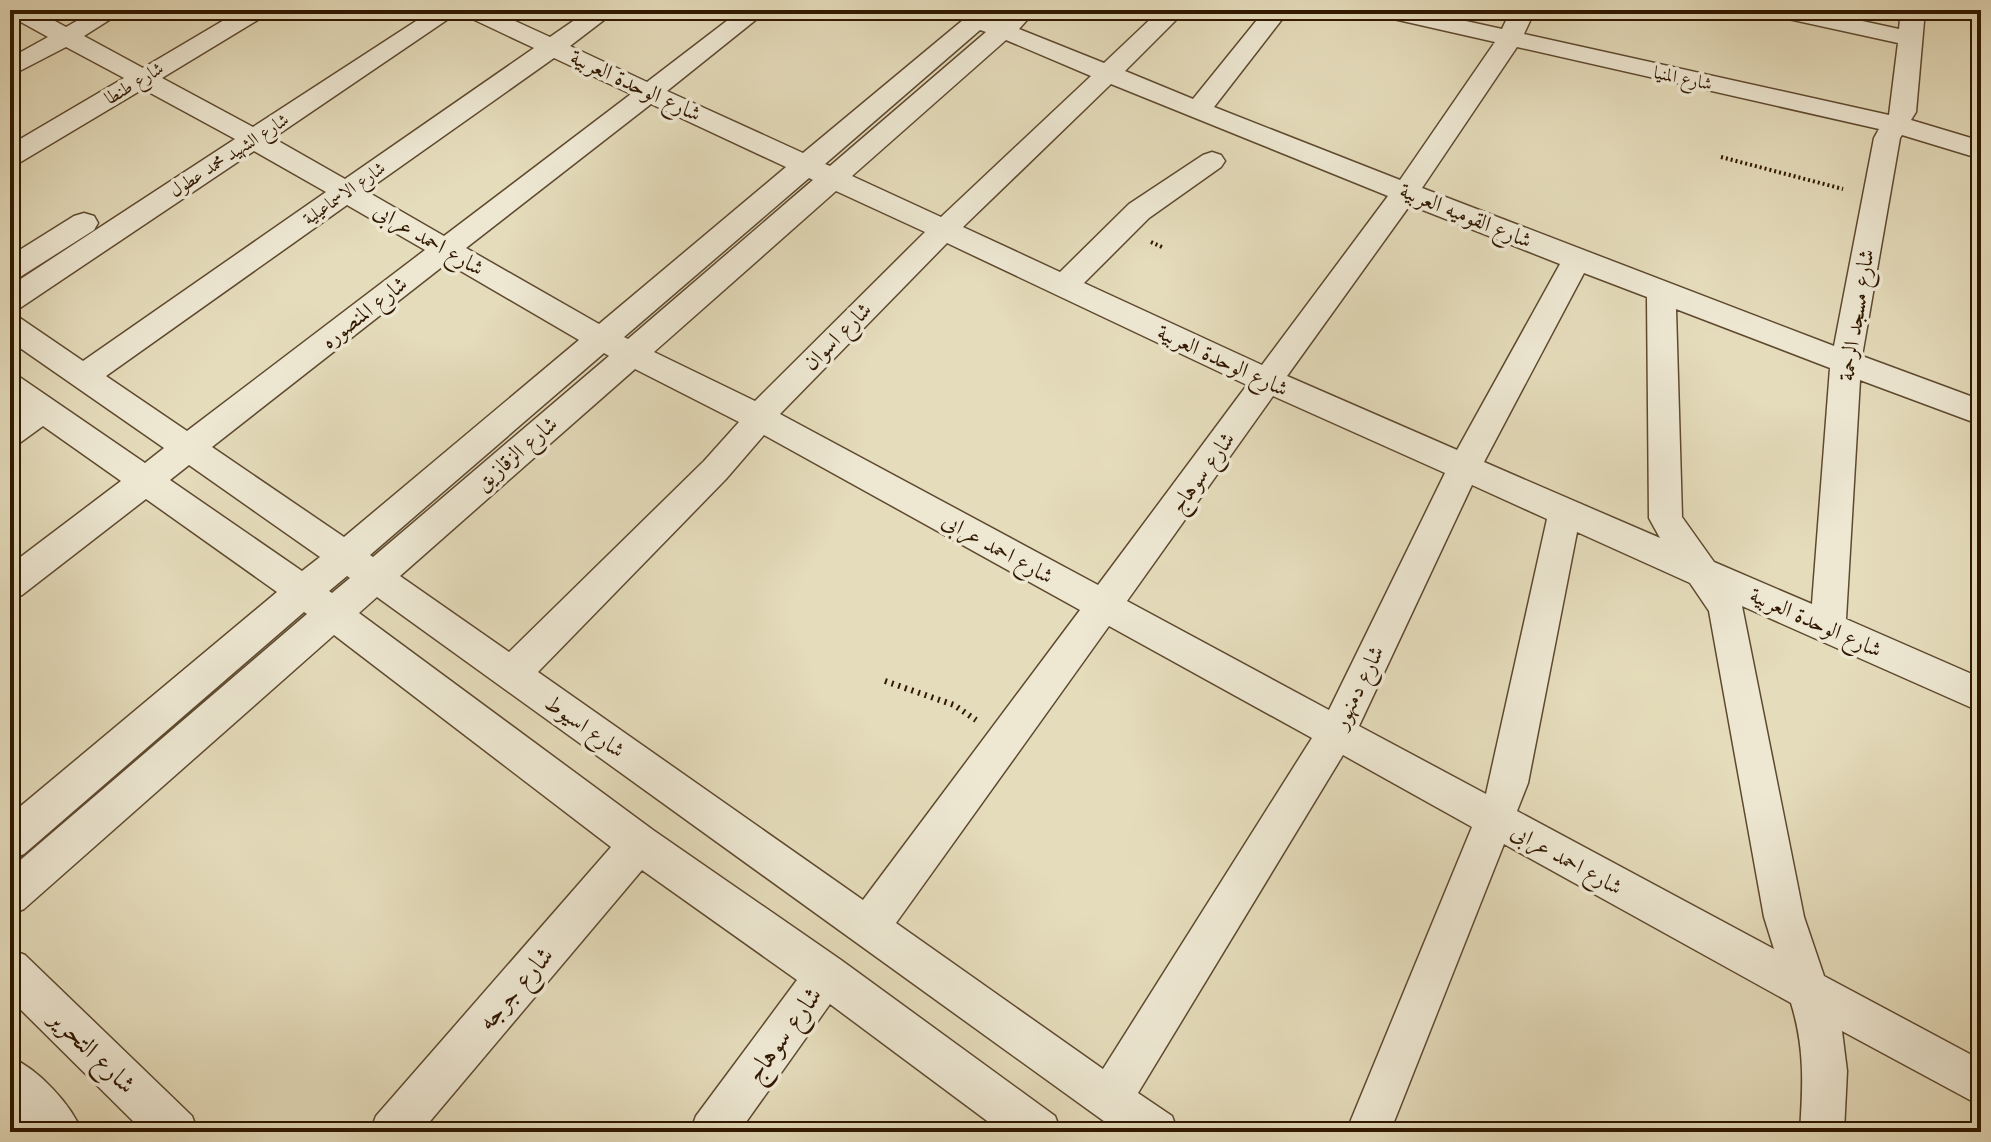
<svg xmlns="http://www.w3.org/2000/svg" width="1991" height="1142" viewBox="0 0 1991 1142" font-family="'Libre Caslon Text',Amiri,serif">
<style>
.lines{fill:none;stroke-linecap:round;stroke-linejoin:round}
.minor-casing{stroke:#5e492f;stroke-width:3}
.path-far1{stroke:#311800;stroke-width:4;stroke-dasharray:2 3;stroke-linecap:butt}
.path{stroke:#311800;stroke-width:6;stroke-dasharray:2 5;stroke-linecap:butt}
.minor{fill:#eee8d3;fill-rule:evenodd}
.labels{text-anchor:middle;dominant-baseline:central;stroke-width:7;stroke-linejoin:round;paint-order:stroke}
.far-street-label{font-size:18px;fill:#311800;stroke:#eee8d3}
.street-label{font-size:22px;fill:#311800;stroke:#eee8d3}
.near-street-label{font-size:26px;fill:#311800;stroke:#eee8d3}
</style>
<rect width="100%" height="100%" fill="#e5dcbb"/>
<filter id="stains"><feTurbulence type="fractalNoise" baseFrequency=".0025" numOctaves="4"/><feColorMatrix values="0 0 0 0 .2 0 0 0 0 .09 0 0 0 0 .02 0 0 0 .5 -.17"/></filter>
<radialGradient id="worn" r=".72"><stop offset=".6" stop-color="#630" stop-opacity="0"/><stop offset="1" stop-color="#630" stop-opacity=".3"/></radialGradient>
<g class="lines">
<defs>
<g id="minor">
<path d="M10,10H35L66,27L96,10H125L84,36L143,68L241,10H270L266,15L162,78L253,127L433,10H491L550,37L589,10H617L570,46L647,82L741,10H768L667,91L803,153L975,10H1001L993,18L1000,21L1006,10H1030L1027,20L1019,29L1104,63L1160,10H1186L1125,71L1193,99L1265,10H1285L1287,13L1283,18L1214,107L1400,180L1495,42L1376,15L1372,10H1416L1502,29L1511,10H1535L1524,34L1889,115L1898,43L1770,15L1766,10H1812L1899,29L1901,10H1925L1916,112L1911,120L1981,141V159L1902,135L1900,138L1862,356L1981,400V425L1860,380L1846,619L1981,678V712L1742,606L1804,917L1824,976L1981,1060V1106L1842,1031L1847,1071L1844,1132H1800C1803,1085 1805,1048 1791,1003L1504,844L1390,1132H1346L1472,827L1343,755L1138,1093L1172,1116L1178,1132H1119L377,597L359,613L653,830L841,960L1055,1116L1061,1132H1002L830,1004L739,1132H690L696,1116L797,980L642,870L421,1132H370L376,1116L611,847L334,635L24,909L10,915V869L307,614L304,612L24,854L10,859V815L277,592L146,499L22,595L10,600V565L121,481L43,426L21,442L10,445V416L20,409L10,402V374L21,378L145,463L164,448L10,341V315L20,318L83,361L326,192L254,151L20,308L10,311V286L235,139L143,89L19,163L10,166V145L124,78L66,47L10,76V58L48,37L10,16ZM460,11L464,15L534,48L345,179L273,138ZM980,30L986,32L830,166L825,164ZM1006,40L1091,76L941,217L852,176ZM1517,47L1879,129L1874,138L1834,346L1422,188ZM554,58L631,94L444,236L366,191ZM1111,84L1388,196L1262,365L1084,283L1149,218L1221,167L1225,161L1221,155L1212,152L1203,155L1129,204L1060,272L963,227ZM651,104L786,167L599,324L466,248ZM809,178L813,180L628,339L624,337ZM836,191L925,232L755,401L654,352ZM347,205L425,250L187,431L106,376ZM1410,205L1560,264L1457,450L1287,376ZM947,243L1247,385L1098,585L780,414ZM447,263L579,340L344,537L212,447ZM1584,273L1647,297L1649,518L1660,538L1484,462ZM1676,309L1830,368L1812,604L1714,562L1682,517ZM604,353L609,356L373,557L370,555ZM635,369L739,422L704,461L509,652L400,576ZM1273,396L1445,473L1329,710L1127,601ZM764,435L1080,610L863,900L538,672L726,479ZM189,465L320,557L302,571L170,480ZM1472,485L1547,519L1486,794L1359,726ZM1577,532L1690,583L1709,611L1764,917L1774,949L1517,811L1528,783ZM347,576L350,578L332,593L329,591ZM1109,626L1312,738L1103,1069L896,923Z"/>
<polygon points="84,213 94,216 98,223 94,230 20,277 10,280 10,256 74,216"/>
<polygon points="10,949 25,955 192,1116 198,1132 144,1132 10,999"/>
<path d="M10,1057C38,1069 71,1104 82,1132H30L10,1111Z"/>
</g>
</defs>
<!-- minor casing -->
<use href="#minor" class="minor-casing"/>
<!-- path-far1 -->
<g class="path-far1">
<polyline points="1721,157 1843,189"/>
<polyline points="1151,242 1164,248"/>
</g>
<!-- path -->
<polyline class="path" points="885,681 954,705 976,720"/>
<!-- minor -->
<use href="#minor" class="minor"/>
</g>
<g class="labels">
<!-- far-street labels -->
<g class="far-street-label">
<text transform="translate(1683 78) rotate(12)">شارع المنيا</text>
<text transform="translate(134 83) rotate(-31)">شارع طنطا</text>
<text transform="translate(229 155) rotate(-33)">شارع الشهيد محمد عطول</text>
<text transform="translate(344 193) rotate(-35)">شارع الاسماعيلية</text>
</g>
<!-- street labels -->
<g class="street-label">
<text transform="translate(636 85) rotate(25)">شارع الوحدة العربية</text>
<text transform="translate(1466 215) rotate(22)">شارع القوميه العربية</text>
<text transform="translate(429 239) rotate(30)">شارع احمد عرابى</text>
<text transform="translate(364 312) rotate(-38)">شارع المنصوره</text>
<text transform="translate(1856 315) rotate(-81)">شارع مسجد الرحمة</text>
<text transform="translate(837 336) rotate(-45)">شارع اسوان</text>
<text transform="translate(1223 360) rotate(25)">شارع الوحدة العربية</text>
<text transform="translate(516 453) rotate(-41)">شارع الزقازيق</text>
<text transform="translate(1202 472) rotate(-54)">شارع سوهاج</text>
<text transform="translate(998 548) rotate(29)">شارع احمد عرابى</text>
<text transform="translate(1816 622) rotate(24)">شارع الوحدة العربية</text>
<text transform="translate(1358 687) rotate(-64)">شارع دمنهور</text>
<text transform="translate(585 726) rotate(35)">شارع اسيوط</text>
<text transform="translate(1567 859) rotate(29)">شارع احمد عرابى</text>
</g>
<!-- near-street labels -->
<g class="near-street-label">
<text transform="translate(515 988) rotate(-49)">شارع جرجه</text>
<text transform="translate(783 1034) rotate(-54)">شارع سوهاج</text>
<text transform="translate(93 1051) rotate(44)">شارع التحرير</text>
</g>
</g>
<!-- margin -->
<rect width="1991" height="1142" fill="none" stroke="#e5dcbb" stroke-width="40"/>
<rect x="12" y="12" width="1967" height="1118" fill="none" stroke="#311800" stroke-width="4"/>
<rect x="20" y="20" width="1951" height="1102" fill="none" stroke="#311800" stroke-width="2"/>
<rect width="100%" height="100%" filter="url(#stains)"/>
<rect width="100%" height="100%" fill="url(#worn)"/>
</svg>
